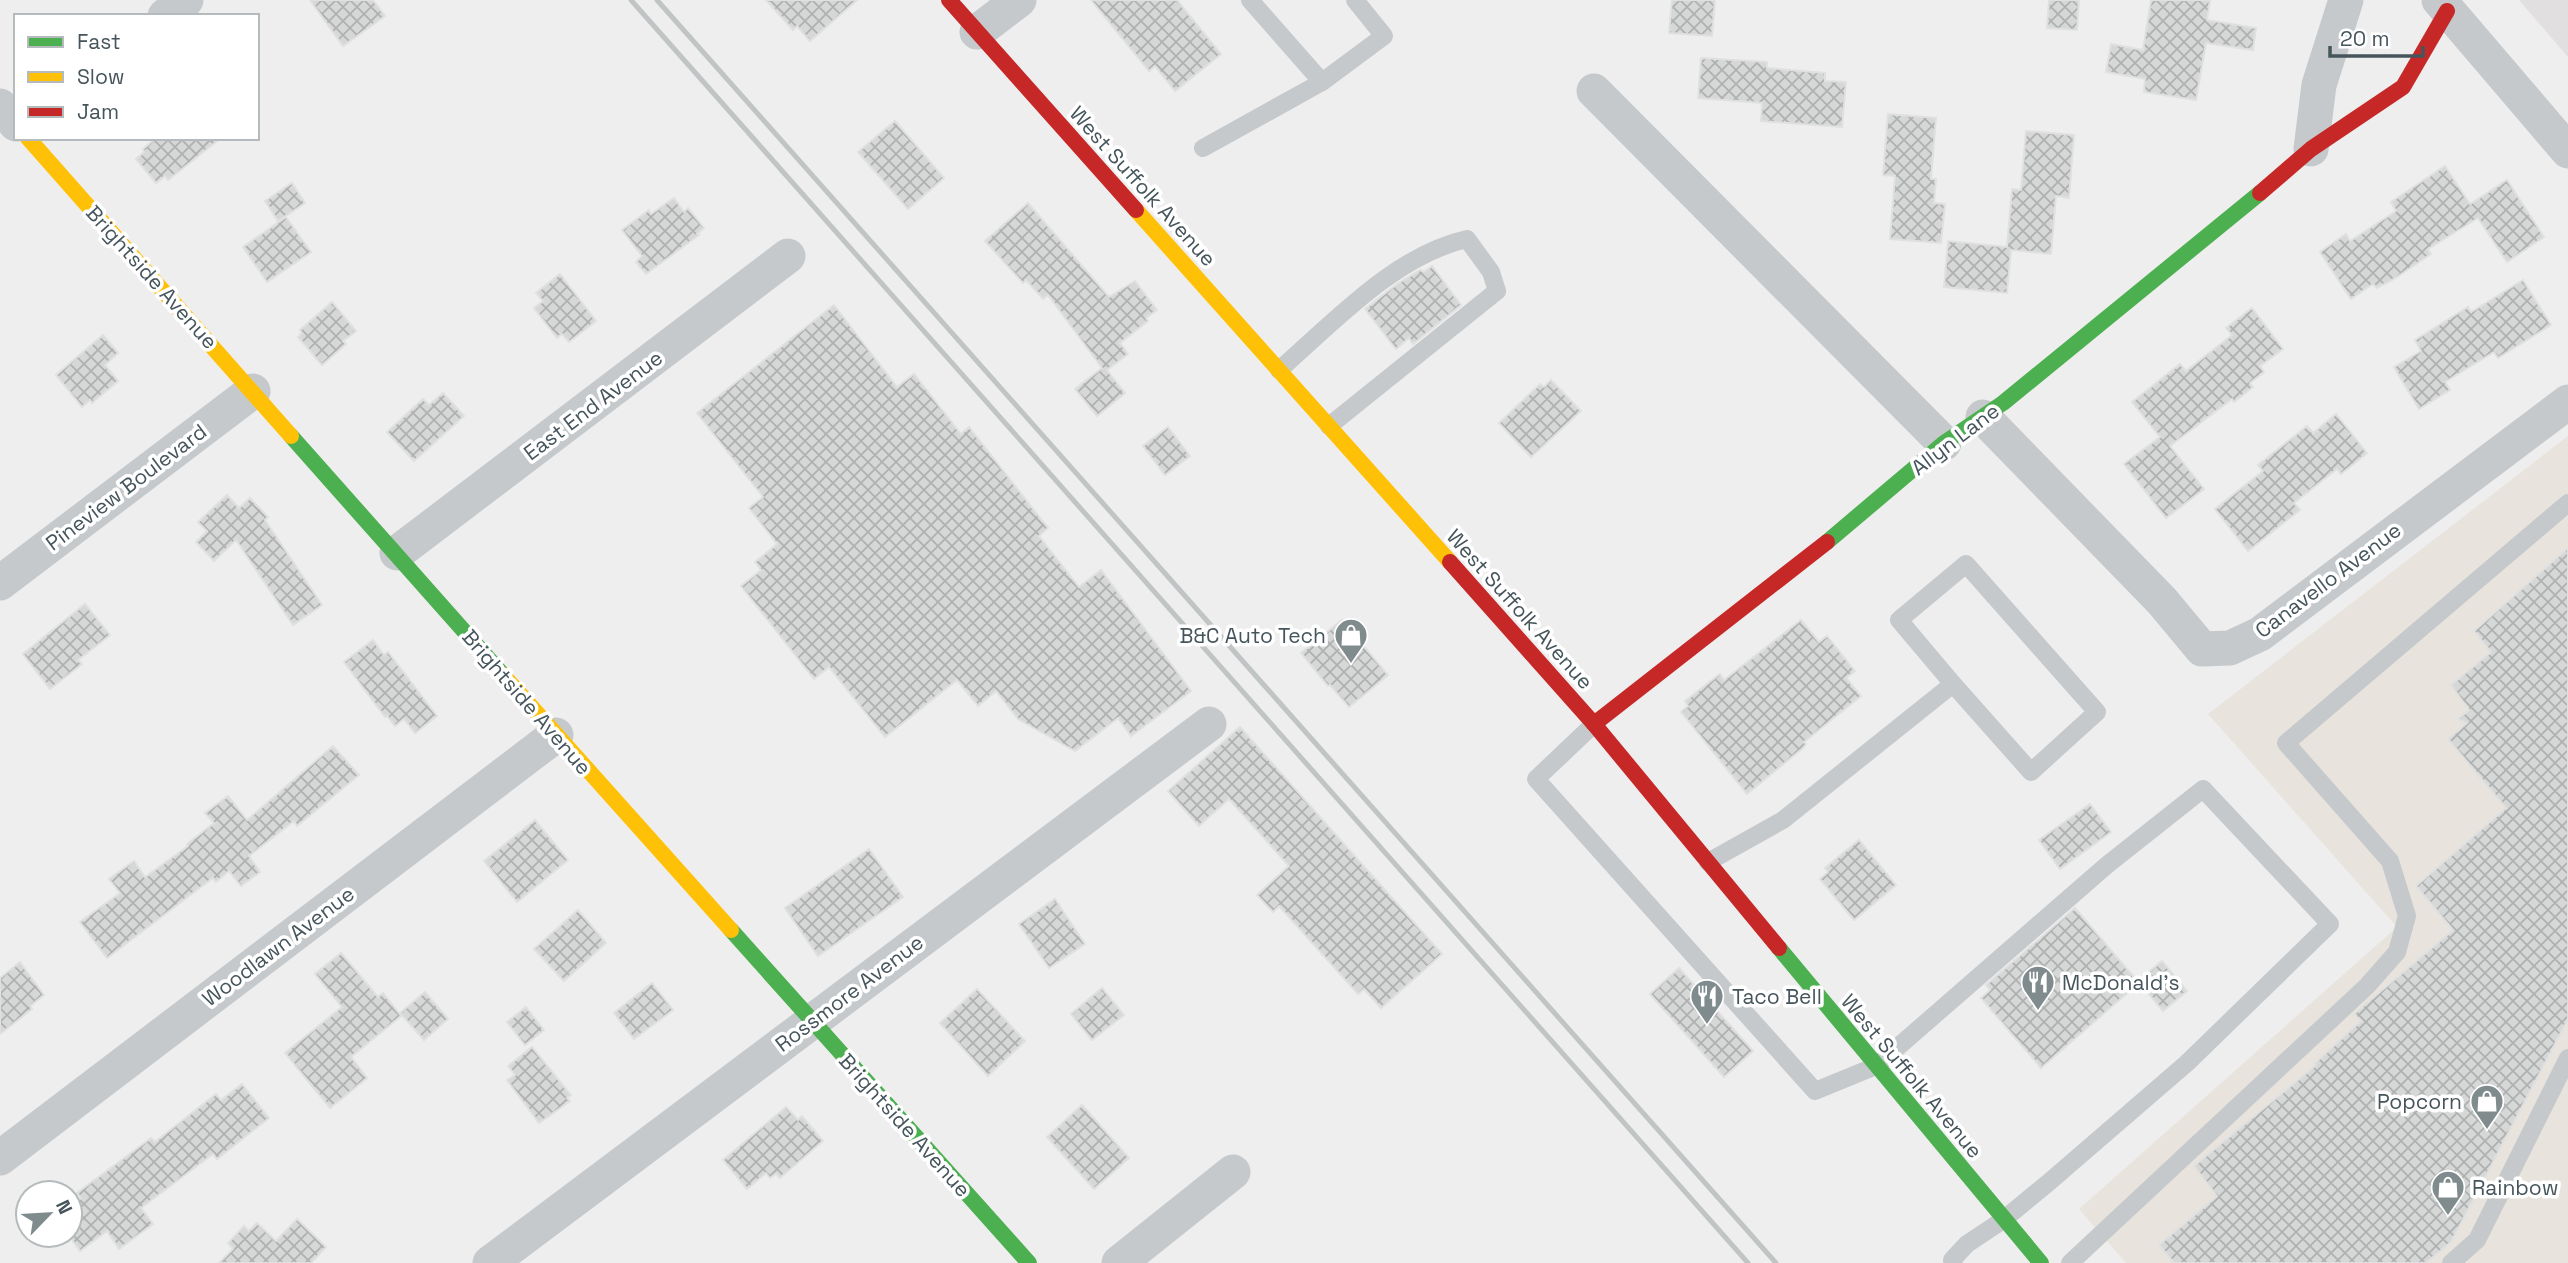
<svg xmlns="http://www.w3.org/2000/svg" width="2568" height="1263" viewBox="0 0 2568 1263" font-family="'Space Grotesk',sans-serif">
<style>
.commercial{fill:#e8e4dd}
.education{fill:#e1dfe0}
.building{fill:url(#building-cross-hatch);stroke:#e0e0e1;stroke-width:2}
.lines{fill:none;stroke-linecap:round;stroke-linejoin:round}
.lane{stroke:#c5c9cb;stroke-width:18}
.street{stroke:#c5c9cb;stroke-width:35}
.fast{stroke:#4caf50;stroke-width:16}
.slow{stroke:#ffc107;stroke-width:16}
.jam{stroke:#c62828;stroke-width:16}
.rail{stroke:#c1c4c5;stroke-width:5}
.labels{text-anchor:middle;dominant-baseline:central;stroke-width:7;stroke-linejoin:round;paint-order:stroke}
.street-label{font-size:21px;fill:#45555b;stroke:#fff}
.poi-label{font-size:21px;fill:#45555b;stroke:#fff;text-anchor:start}
</style>
<defs>
<pattern id="building-cross-hatch" width="8" height="8" patternUnits="userSpaceOnUse" patternTransform="scale(1.75)"><rect width="8" height="8" fill="#d6d7d7"/><path d="M0 0l8 8M0 8l8-8" fill="none" stroke="#afb1b1"/></pattern>
</defs>
<rect width="100%" height="100%" fill="#efeeee"/>
<!-- commercial -->
<polygon class="commercial" points="2568,436 2568,1263 2126,1263 2079,1209 2397,927 2208,714"/>
<!-- education -->
<polygon class="education" points="2519,0 2568,0 2568,57"/>
<!-- building -->
<g class="building">
<polygon points="310,0 373,0 385,16 343,46"/>
<polygon points="766,0 857,0 810,41 797,26 793,30"/>
<polygon points="1091,0 1177,0 1221,54 1175,91 1155,66 1149,71"/>
<polygon points="1672,0 1715,0 1712,36 1669,33"/>
<polygon points="2049,0 2079,0 2077,30 2047,28"/>
<polygon points="2151,0 2210,0 2207,20 2256,28 2253,50 2206,43 2196,100 2144,92 2145,79 2106,72 2111,44 2143,50"/>
<polygon points="1701,58 1767,62 1767,68 1825,73 1825,81 1846,82 1842,127 1761,121 1762,103 1698,98"/>
<polygon points="1888,114 1936,118 1931,179 1936,179 1934,203 1945,204 1941,243 1890,239 1895,176 1883,175"/>
<polygon points="895,121 944,178 908,209 858,152"/>
<polygon points="2026,131 2074,135 2069,198 2056,196 2051,254 2011,250 2007,293 1944,287 1948,241 2007,247 2012,189 2021,190"/>
<polygon points="156,138 221,138 168,180 165,176 156,183 136,159 144,152 143,149"/>
<polygon points="2445,166 2470,204 2507,180 2544,237 2507,262 2478,218 2428,249 2431,254 2394,279 2377,288 2373,284 2351,299 2320,252 2346,234 2350,241 2396,211 2391,202"/>
<polygon points="292,183 305,203 278,221 265,201"/>
<polygon points="674,198 684,212 688,208 704,228 697,234 699,235 646,274 636,262 642,256 622,230 649,210 651,214"/>
<polygon points="1028,203 1109,297 1135,281 1157,310 1146,318 1148,321 1120,343 1128,354 1107,370 1125,393 1097,416 1075,389 1102,368 1048,295 1043,299 1026,280 1023,283 985,241"/>
<polygon points="286,217 311,252 267,282 243,247"/>
<polygon points="1432,266 1461,305 1413,344 1409,338 1396,349 1365,309 1397,284 1420,270 1424,272"/>
<polygon points="560,274 596,321 569,342 562,334 557,338 534,308 543,301 536,293"/>
<polygon points="2523,280 2551,325 2498,358 2494,352 2445,382 2450,390 2419,409 2394,367 2421,351 2415,340 2468,307 2471,312"/>
<polygon points="332,302 356,331 343,341 346,344 322,365 298,337 302,333 300,330"/>
<polygon points="834,305 897,387 914,374 961,434 969,427 1048,528 1039,536 1079,587 1101,570 1191,691 1131,736 1118,718 1075,751 1018,719 996,691 978,706 957,680 885,737 829,667 814,679 741,586 761,570 755,562 777,544 749,508 763,497 697,413"/>
<polygon points="2252,308 2283,349 2260,366 2264,372 2250,383 2253,387 2234,402 2232,399 2170,446 2204,489 2166,518 2124,464 2160,437 2132,402 2180,364 2186,371 2232,335 2226,328"/>
<polygon points="103,335 118,353 105,365 118,381 92,403 90,400 82,407 56,375"/>
<polygon points="1551,380 1581,411 1531,457 1499,423 1540,384 1544,387"/>
<polygon points="443,393 464,416 414,461 387,432 423,399 429,405"/>
<polygon points="2336,414 2367,453 2341,474 2337,469 2294,503 2300,510 2248,551 2215,509 2263,471 2258,465 2307,426 2313,433"/>
<polygon points="1168,427 1190,456 1165,475 1143,446"/>
<polygon points="227,495 239,508 250,498 268,517 265,520 322,605 293,625 236,540 214,561 196,542 207,531 198,522"/>
<polygon points="2568,548 2568,1019 2451,1242 2426,1263 2174,1263 2159,1245 2217,1196 2194,1166 2316,1065 2315,1063 2361,1021 2354,1014 2453,930 2416,886 2506,808 2448,739 2467,723 2458,719 2469,710 2451,685 2491,652 2474,631"/>
<polygon points="85,604 110,635 78,660 82,664 50,689 23,654"/>
<polygon points="1342,620 1388,675 1349,707 1330,685 1328,686 1301,653"/>
<polygon points="1801,620 1819,642 1827,636 1855,671 1846,678 1861,696 1804,742 1806,744 1803,748 1747,794 1681,712 1688,706 1685,701 1720,674 1724,680"/>
<polygon points="373,640 384,655 388,652 437,716 415,733 404,719 395,726 387,716 385,717 344,662"/>
<polygon points="1240,727 1442,954 1381,1008 1364,989 1358,994 1279,906 1273,912 1257,895 1289,866 1229,799 1199,826 1168,791"/>
<polygon points="333,746 359,775 297,826 294,821 249,856 260,872 241,886 229,871 216,882 213,878 107,958 80,922 120,893 109,879 134,861 145,877 188,846 187,844 214,823 205,813 228,796 247,820"/>
<polygon points="2090,804 2111,832 2060,869 2039,840"/>
<polygon points="535,820 568,860 517,902 484,861"/>
<polygon points="1859,840 1896,885 1854,920 1820,879 1828,872 1825,868"/>
<polygon points="869,849 903,897 818,956 785,908"/>
<polygon points="1055,899 1085,944 1049,968 1019,924"/>
<polygon points="2075,908 2139,983 2041,1068 1981,998 1990,990 1986,985"/>
<polygon points="578,910 606,943 564,981 534,949"/>
<polygon points="341,953 378,997 383,993 401,1016 351,1057 367,1078 330,1108 285,1053 342,1007 315,974"/>
<polygon points="2162,961 2187,991 2163,1011 2138,981"/>
<polygon points="20,962 44,995 30,1006 32,1009 0,1034 0,978"/>
<polygon points="1679,968 1753,1051 1724,1077 1650,994"/>
<polygon points="652,983 673,1010 634,1039 614,1013"/>
<polygon points="1102,988 1124,1015 1092,1040 1071,1014"/>
<polygon points="977,989 1025,1041 988,1076 940,1023"/>
<polygon points="425,992 448,1019 424,1040 400,1013"/>
<polygon points="526,1007 544,1030 525,1045 507,1022"/>
<polygon points="532,1047 571,1095 567,1098 570,1101 539,1123 507,1080 515,1075 508,1066"/>
<polygon points="242,1084 269,1118 217,1159 213,1154 141,1208 153,1224 119,1249 107,1231 80,1251 70,1237 70,1206 81,1198 77,1193 151,1138 155,1142 216,1094 221,1100"/>
<polygon points="1082,1105 1129,1158 1094,1189 1047,1137"/>
<polygon points="786,1107 798,1120 802,1116 823,1141 780,1178 776,1174 770,1178 766,1173 747,1189 723,1160"/>
<polygon points="297,1219 326,1247 311,1263 219,1263 233,1249 228,1243 244,1226 249,1231 257,1223 276,1241"/>
</g>
<g class="lines">
<!-- lane -->
<g class="lane">
<polyline points="1250,0 1322,82"/>
<polyline points="1203,148 1322,82 1384,36 1355,0"/>
<path d="M1279,370C1333,323 1395,255 1467,239L1491,272L1497,291L1329,426"/>
<polyline points="1594,724 1536,779 1815,1091 1876,1066 2107,865 2203,789 2330,924 2187,1063 2048,1183 2003,1220 1967,1244 1952,1260 1954,1263"/>
<polyline points="1708,862 1783,820 1953,684 1899,620 1966,564 2097,712 2031,772 1953,684"/>
<polyline points="2070,1263 2367,986 2397,952 2407,916 2390,861 2286,743 2568,503"/>
<polyline points="2451,1263 2477,1240 2568,1058"/>
</g>
<!-- street -->
<g class="street">
<polyline points="2439,0 2568,151"/>
<polyline points="165,16 186,0"/>
<polyline points="977,32 1019,0"/>
<polyline points="1594,91 1944,443"/>
<polyline points="0,106 16,124"/>
<polyline points="2311,149 2319,85 2346,0"/>
<polyline points="1983,417 2162,601 2202,649 2230,648 2260,634 2568,402"/>
<polyline points="397,553 788,256"/>
<polyline points="0,583 253,391"/>
<polyline points="0,1158 556,735"/>
<polyline points="490,1263 1209,724"/>
<polyline points="1119,1263 1233,1172"/>
</g>
<!-- fast -->
<g class="fast">
<polyline points="291,436 503,675"/>
<polyline points="1827,542 1944,443 2003,403 2260,193"/>
<polyline points="731,930 1029,1263"/>
<polyline points="1779,948 2041,1263"/>
</g>
<!-- slow -->
<g class="slow">
<polyline points="28,138 291,436"/>
<polyline points="1136,210 1450,562"/>
<polyline points="503,675 731,930"/>
</g>
<!-- jam -->
<g class="jam">
<polyline points="949,0 1136,210"/>
<polyline points="2260,193 2311,149 2403,87 2447,11"/>
<polyline points="1450,562 1594,724 1779,948"/>
<polyline points="1594,724 1827,542"/>
</g>
<!-- rail -->
<g class="rail">
<polyline points="631,0 1748,1263"/>
<polyline points="657,0 1776,1263"/>
</g>
</g>
<!-- icons -->
<defs>
<symbol id="shop-pin" viewBox="-11 -11 22 30"><path d="M0 17L-7.5 6A9.5 9.5 0 1 1 7.5 6Z" fill="#808b8e" stroke="#fff"/><path d="M-5-2.5h2.3a2.7 3.5 0 0 1 5.4 0H5L5.5 6h-11ZM-1.5-2.5h3a1.5 2.3 0 0 0-3 0Z" fill="#fff"/></symbol>
<symbol id="restaurant-pin" viewBox="-11 -11 22 30"><path d="M0 17L-7.5 6A9.5 9.5 0 1 1 7.5 6Z" fill="#808b8e" stroke="#fff"/><path d="M-5-6h1v4h1v-4h1v4h1v-4h1v5L-1.5 .5V6h-2V.5L-5-1ZM5-6V6H3V1.5H1.5Q1.5-4 5-6Z" fill="#fff"/></symbol>
</defs>
<g fill-rule="evenodd">
<use href="#shop-pin" x="1332" y="616" width="38" height="52"/>
<use href="#restaurant-pin" x="2019" y="963" width="38" height="52"/>
<use href="#restaurant-pin" x="1688" y="977" width="38" height="52"/>
<use href="#shop-pin" x="2468" y="1082" width="38" height="52"/>
<use href="#shop-pin" x="2429" y="1168" width="38" height="52"/>
</g>
<g class="labels">
<!-- street labels -->
<g class="street-label">
<text transform="translate(1143 186) rotate(48)">West Suffolk Avenue</text>
<text transform="translate(152 277) rotate(48)">Brightside Avenue</text>
<text transform="translate(593 405) rotate(-37)">East End Avenue</text>
<text transform="translate(1955 439) rotate(-37)">Allyn Lane</text>
<text transform="translate(126 487) rotate(-37)">Pineview Boulevard</text>
<text transform="translate(2328 580) rotate(-37)">Canavello Avenue</text>
<text transform="translate(1520 609) rotate(48)">West Suffolk Avenue</text>
<text transform="translate(527 702) rotate(49)">Brightside Avenue</text>
<text transform="translate(278 946) rotate(-37)">Woodlawn Avenue</text>
<text transform="translate(849 993) rotate(-37)">Rossmore Avenue</text>
<text transform="translate(1912 1076) rotate(50)">West Suffolk Avenue</text>
<text transform="translate(905 1125) rotate(48)">Brightside Avenue</text>
</g>
<!-- poi labels -->
<g class="poi-label">
<text x="1326" y="635" text-anchor="end">B&amp;C Auto Tech</text>
<text x="2062" y="982">McDonald's</text>
<text x="1732" y="996">Taco Bell</text>
<text x="2462" y="1101" text-anchor="end">Popcorn</text>
<text x="2472" y="1187">Rainbow</text>
</g>
</g>
<!-- legend -->
<rect x="14" y="14" width="245" height="126" fill="#ffffff" stroke="#b5bbbd" stroke-width="2"/>
<rect x="28" y="37" width="35" height="10" fill="#4caf50" stroke="#b5bbbd" stroke-width="2"/>
<text x="77" y="49" font-size="21" fill="#45555b">Fast</text>
<rect x="28" y="72" width="35" height="10" fill="#ffc107" stroke="#b5bbbd" stroke-width="2"/>
<text x="77" y="84" font-size="21" fill="#45555b">Slow</text>
<rect x="28" y="107" width="35" height="10" fill="#c62828" stroke="#b5bbbd" stroke-width="2"/>
<text x="77" y="119" font-size="21" fill="#45555b">Jam</text>
<!-- north arrow -->
<g transform="translate(49 1214) rotate(65)"><circle r="33" fill="#ffffff" stroke="#b5bbbd" stroke-width="2"/>
<path d="M0-5L12 26L0 18L-12 26Z" fill="#808b8e"/>
<text y="-10" font-size="19" font-weight="bold" text-anchor="middle" fill="#45555b">N</text>
</g>
<!-- scale -->
<path d="M2330 46v10h93v-10" fill="none" stroke="#45555b" stroke-width="3.5"/>
<text x="2340" y="46" font-size="21" fill="#45555b" stroke="#ffffff" stroke-width="5" paint-order="stroke">20 m</text>
</svg>
